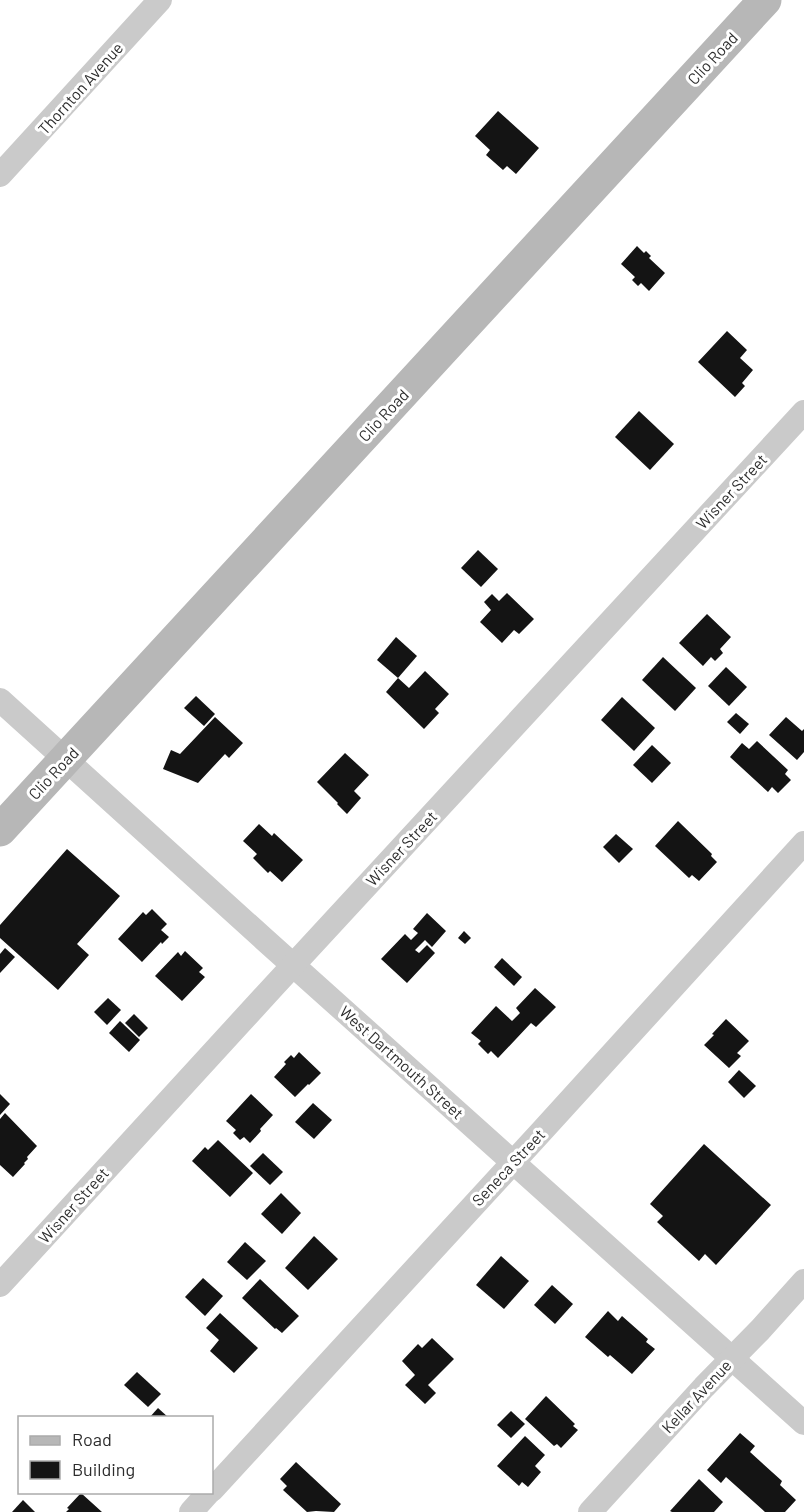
<svg xmlns="http://www.w3.org/2000/svg" width="804" height="1512" viewBox="0 0 804 1512" font-family="Barlow,sans-serif">
<style>
.building{fill:#141414}
.lines{fill:none;stroke-linecap:round;stroke-linejoin:round}
.minor{stroke:#cacaca;stroke-width:24}
.secondary{stroke:#b7b7b7;stroke-width:33}
.labels{text-anchor:middle;dominant-baseline:central;stroke-width:6;stroke-linejoin:round;paint-order:stroke}
.street-label{font-size:16px;fill:#2d2d2d;stroke:#fff}
</style>
<rect width="100%" height="100%" fill="#fff"/>
<!-- building -->
<g class="building">
<polygon points="498,111 539,148 516,174 507,166 503,170 486,155 490,150 475,136"/>
<polygon points="637,246 644,253 646,251 651,256 649,258 665,273 649,291 641,283 638,286 632,280 635,277 621,264"/>
<polygon points="727,331 747,350 740,358 753,370 742,383 745,386 735,397 698,362"/>
<polygon points="639,411 674,444 650,470 615,437"/>
<polygon points="478,550 498,569 481,587 461,568"/>
<polygon points="507,593 534,619 519,634 514,630 502,643 480,622 491,610 484,602 492,594 499,601"/>
<polygon points="707,614 731,637 720,649 723,653 715,661 711,657 703,666 679,643"/>
<polygon points="396,637 417,656 398,678 377,660"/>
<polygon points="663,657 696,688 675,711 642,680"/>
<polygon points="726,667 747,687 729,706 708,686"/>
<polygon points="425,671 449,694 435,709 439,713 424,729 386,692 398,678 409,688"/>
<polygon points="196,696 215,714 204,726 184,708"/>
<polygon points="622,697 655,728 634,751 601,720"/>
<polygon points="736,713 749,724 740,734 727,722"/>
<polygon points="215,717 243,743 229,758 225,754 198,783 163,769 171,750 180,754"/>
<polygon points="786,717 802,731 804,729 804,752 797,760 769,735"/>
<polygon points="757,741 788,770 785,774 791,780 778,793 772,787 768,792 730,757 742,743 749,749"/>
<polygon points="652,745 671,763 652,783 633,765"/>
<polygon points="345,753 369,775 354,791 361,798 347,814 337,804 338,803 317,782"/>
<polygon points="678,821 712,854 711,856 717,862 699,881 692,875 689,878 655,846"/>
<polygon points="259,824 272,836 274,833 303,860 282,882 270,871 268,873 253,858 257,854 243,841"/>
<polygon points="616,834 633,849 619,863 603,847"/>
<polygon points="67,849 120,896 77,944 89,955 58,990 0,938 0,925"/>
<polygon points="152,909 167,924 161,930 169,937 162,944 161,942 142,962 118,939 143,912 146,915"/>
<polygon points="427,913 446,931 432,947 425,940 415,950 419,953 427,945 435,953 407,983 381,959 405,934 411,940 418,933 413,929"/>
<polygon points="464,931 471,938 465,944 458,938"/>
<polygon points="5,948 15,957 0,973 0,954"/>
<polygon points="185,951 203,968 199,972 205,977 182,1001 155,976 178,952 181,956"/>
<polygon points="502,958 522,977 514,986 494,967"/>
<polygon points="535,988 556,1007 536,1027 531,1023 498,1058 491,1051 488,1054 478,1044 481,1041 471,1033 496,1006 512,1021 520,1013 516,1008"/>
<polygon points="108,998 121,1010 107,1025 94,1012"/>
<polygon points="134,1014 148,1028 139,1037 125,1023"/>
<polygon points="726,1019 749,1041 737,1053 741,1056 729,1068 704,1045 714,1035 712,1034"/>
<polygon points="120,1021 140,1040 129,1052 109,1033"/>
<polygon points="299,1052 321,1073 309,1085 308,1084 295,1097 274,1077 286,1064 284,1062 291,1055 294,1058"/>
<polygon points="739,1070 756,1086 744,1098 728,1082"/>
<polygon points="0,1094 10,1104 0,1115"/>
<polygon points="251,1094 273,1115 260,1129 261,1131 250,1143 244,1137 240,1140 233,1133 236,1130 226,1121"/>
<polygon points="313,1103 332,1120 314,1139 295,1122"/>
<polygon points="5,1113 37,1146 27,1157 28,1159 24,1163 25,1164 13,1177 0,1165 0,1119"/>
<polygon points="218,1140 253,1173 230,1197 192,1161 205,1147 208,1150"/>
<polygon points="704,1144 771,1205 716,1265 705,1254 699,1261 657,1222 663,1216 650,1204"/>
<polygon points="263,1153 283,1172 270,1185 250,1166"/>
<polygon points="281,1193 301,1213 282,1234 261,1214"/>
<polygon points="314,1236 338,1259 308,1290 285,1268"/>
<polygon points="245,1242 266,1261 247,1280 227,1262"/>
<polygon points="501,1256 529,1281 504,1309 476,1285"/>
<polygon points="203,1278 223,1296 205,1316 185,1297"/>
<polygon points="260,1279 299,1316 282,1333 276,1328 275,1329 242,1298"/>
<polygon points="552,1285 573,1304 555,1324 534,1305"/>
<polygon points="608,1311 618,1321 622,1316 648,1339 646,1342 655,1349 632,1374 610,1355 608,1357 585,1337"/>
<polygon points="220,1313 258,1348 234,1373 210,1351 219,1340 206,1328"/>
<polygon points="432,1338 454,1359 428,1385 436,1393 425,1404 405,1385 415,1375 402,1361 418,1344 422,1348"/>
<polygon points="137,1372 161,1394 148,1407 124,1385"/>
<polygon points="546,1396 575,1424 573,1426 578,1430 561,1448 557,1444 554,1446 525,1419"/>
<polygon points="158,1408 169,1418 149,1418"/>
<polygon points="511,1411 525,1424 511,1438 497,1425"/>
<polygon points="740,1433 755,1446 750,1452 782,1481 780,1485 796,1500 785,1512 765,1512 726,1477 721,1483 707,1470"/>
<polygon points="525,1436 545,1455 535,1466 541,1472 528,1487 522,1482 519,1486 497,1466"/>
<polygon points="296,1462 341,1504 334,1512 316,1511 307,1512 283,1490 287,1486 280,1479"/>
<polygon points="699,1479 723,1502 714,1512 672,1512 670,1511"/>
<polygon points="81,1493 102,1512 66,1512 69,1509 67,1508"/>
<polygon points="23,1500 35,1512 12,1512"/>
</g>
<g class="lines">
<!-- minor -->
<g class="minor">
<polyline points="0,175 160,0"/>
<polyline points="0,700 265,940 804,1423"/>
<polyline points="0,1285 273,987 804,412"/>
<polyline points="212,1490 541,1132 804,843"/>
<polyline points="191,1512 209,1492"/>
<polyline points="590,1512 704,1387 760,1330 804,1281"/>
</g>
<!-- secondary -->
<polyline class="secondary" points="0,830 765,0"/>
</g>
<g class="labels">
<!-- street labels -->
<g class="street-label">
<text transform="translate(712 58) rotate(-47)">Clio Road</text>
<text transform="translate(80 88) rotate(-48)">Thornton Avenue</text>
<text transform="translate(383 415) rotate(-47)">Clio Road</text>
<text transform="translate(731 491) rotate(-47)">Wisner Street</text>
<text transform="translate(53 773) rotate(-47)">Clio Road</text>
<text transform="translate(401 848) rotate(-47)">Wisner Street</text>
<text transform="translate(402 1062) rotate(42)">West Dartmouth Street</text>
<text transform="translate(508 1167) rotate(-47)">Seneca Street</text>
<text transform="translate(73 1205) rotate(-48)">Wisner Street</text>
<text transform="translate(696 1396) rotate(-47)">Kellar Avenue</text>
</g>
</g>
<!-- legend -->
<rect x="18" y="1416" width="195" height="78" fill="#ffffff" stroke="#ababab" stroke-width="1.5"/>
<rect x="30" y="1436" width="30" height="9" fill="#b7b7b7" stroke="#ababab" stroke-width="1.5"/>
<text x="72" y="1446" font-size="18" fill="#2d2d2d">Road</text>
<rect x="30" y="1461" width="30" height="18" fill="#141414" stroke="#ababab" stroke-width="1.5"/>
<text x="72" y="1476" font-size="18" fill="#2d2d2d">Building</text>
</svg>
